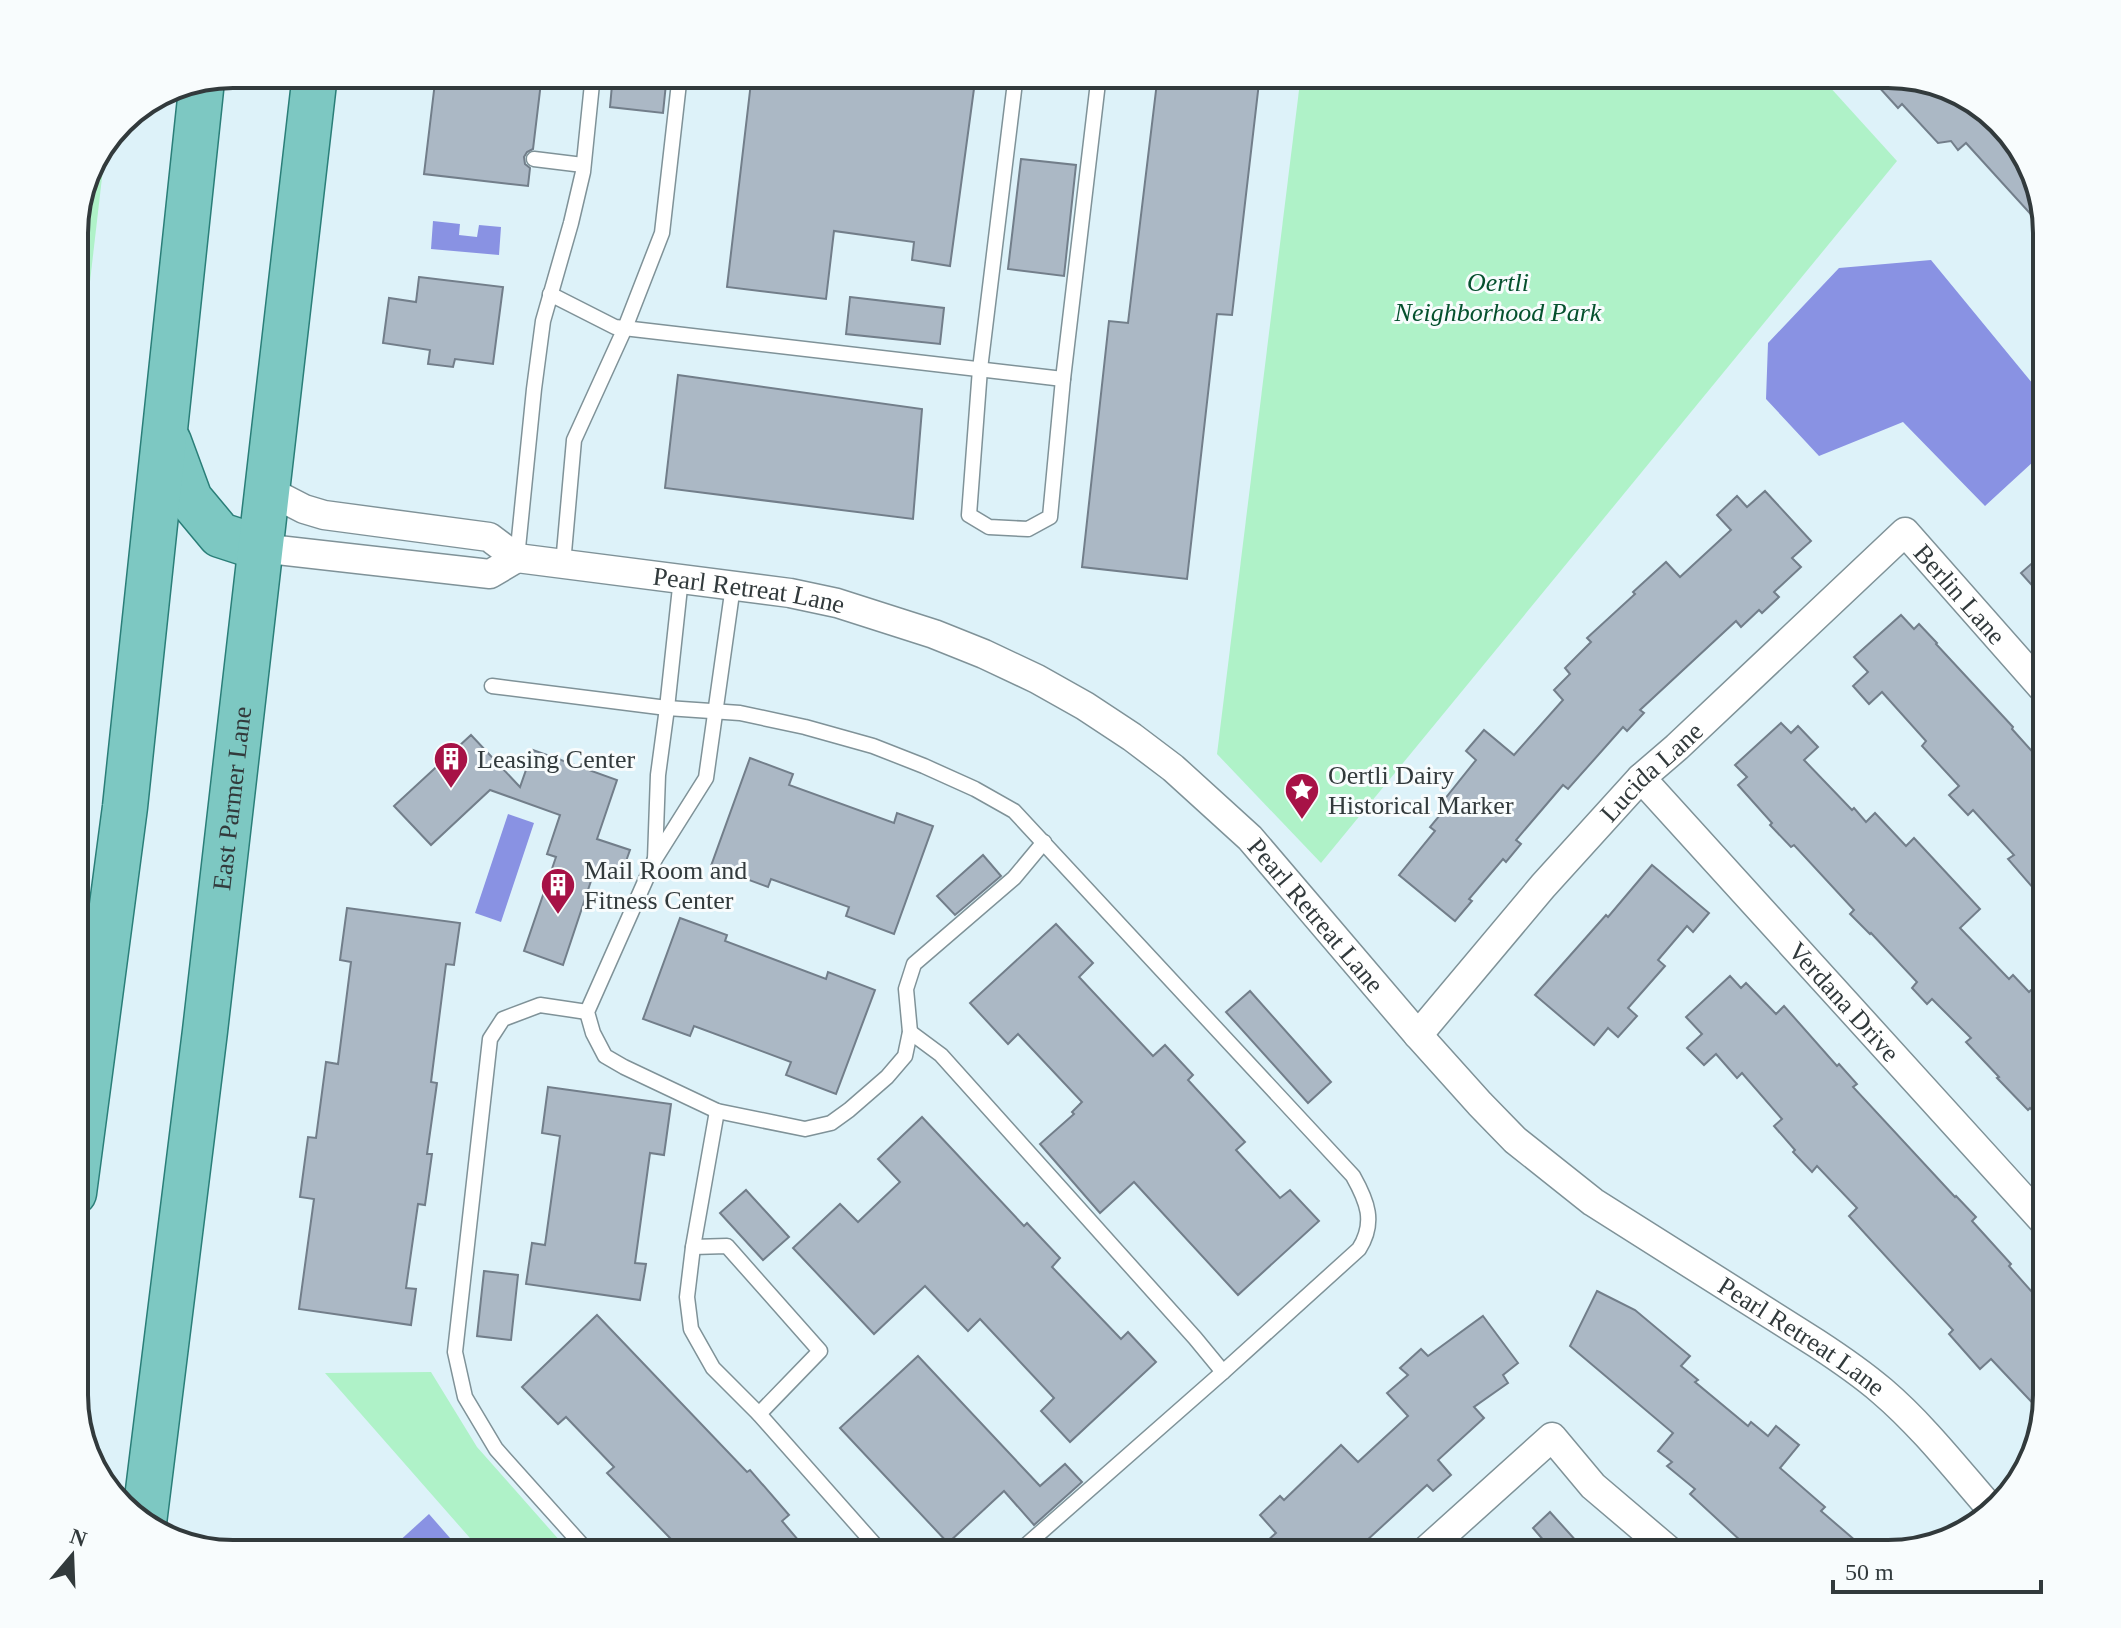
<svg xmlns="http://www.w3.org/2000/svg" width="2121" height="1628" viewBox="0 0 2121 1628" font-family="Georgia,serif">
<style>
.green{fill:#aff2c8}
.water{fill:#8992e3}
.building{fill:#abb8c5;stroke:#727e8a;stroke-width:2}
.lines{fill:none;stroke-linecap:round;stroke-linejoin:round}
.lane-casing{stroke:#7f9298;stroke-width:17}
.street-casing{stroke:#7f9298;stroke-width:31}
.primary-casing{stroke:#2a7e78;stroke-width:47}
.lane{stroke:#fff;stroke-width:14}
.street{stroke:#fff;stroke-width:28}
.primary{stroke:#7dc8c2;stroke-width:44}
.labels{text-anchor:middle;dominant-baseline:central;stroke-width:6;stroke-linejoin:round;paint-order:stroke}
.park-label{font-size:26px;font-style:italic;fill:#05512e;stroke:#f8fcfd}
.street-label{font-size:26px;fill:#323a3c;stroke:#f8fcfd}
.poi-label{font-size:26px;fill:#323a3c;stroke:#f8fcfd;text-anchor:start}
.rim{fill:none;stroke:#323a3c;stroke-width:4}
</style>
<rect width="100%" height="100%" fill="#ddf2f9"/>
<!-- green -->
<g class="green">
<polygon points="1301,74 1818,74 1897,161 1321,863 1217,754"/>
<polygon points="106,143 74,420 74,222 90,163"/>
<polygon points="431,1372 477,1447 561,1542 546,1554 484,1554 325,1373"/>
</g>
<!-- water -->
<g class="water">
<polygon points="433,221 460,224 459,235 477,237 479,225 501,227 499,255 431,249"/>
<polygon points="1931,260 2047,401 2047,449 1985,506 1903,422 1819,456 1766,399 1768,343 1839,268"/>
<polygon points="508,814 534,823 501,922 475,913"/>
<polygon points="429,1514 464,1554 385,1554"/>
</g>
<!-- building -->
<g class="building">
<polygon points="436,74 542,74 533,149 527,152 524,157 525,164 530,168 528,186 424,174"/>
<polygon points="613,74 667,74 663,113 610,107"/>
<polygon points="752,74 976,74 950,266 912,260 914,242 834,231 826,299 727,287"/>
<polygon points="1158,74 1260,74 1232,315 1217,314 1187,579 1082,567 1109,321 1128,323"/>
<polygon points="1867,74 1888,74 1985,107 2030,162 2047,232 1966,143 1958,150 1951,141 1938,143 1902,104 1898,108"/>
<polygon points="1021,159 1076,165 1064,276 1008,269"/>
<polygon points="419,277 503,287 493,364 455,359 453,367 428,364 430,350 383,343 389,298 416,302"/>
<polygon points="850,297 944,308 940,344 846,334"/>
<polygon points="678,375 922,409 913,519 665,488"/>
<polygon points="1765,491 1811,541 1792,558 1801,567 1774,592 1779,597 1762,613 1759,610 1741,627 1736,621 1640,710 1644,713 1627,731 1623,727 1568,789 1563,785 1516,840 1521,844 1506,862 1503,859 1469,899 1472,901 1455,921 1399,875 1435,831 1430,827 1445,809 1440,805 1476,760 1466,751 1484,730 1514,755 1563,700 1554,690 1570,674 1565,668 1591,642 1587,638 1635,594 1633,592 1666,562 1680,577 1731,530 1717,515 1737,496 1747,507"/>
<polygon points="2047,550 2047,602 2021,573"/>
<polygon points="1901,615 1914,629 1919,624 1937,643 1936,644 2013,727 2012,729 2047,768 2047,904 2008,859 2014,855 1973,810 1968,815 1949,795 1959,786 1922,746 1926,741 1882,692 1869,704 1853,686 1868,672 1854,657"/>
<polygon points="1781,723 1791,733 1798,726 1818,747 1804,760 1852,810 1854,808 1866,822 1875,813 1906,846 1914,838 1980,909 1960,928 2009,979 2013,975 2029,992 2047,975 2047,1125 2030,1108 2028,1110 1997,1078 1999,1077 1966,1042 1971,1038 1932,999 1927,1004 1912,988 1917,982 1871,933 1870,934 1850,914 1854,910 1794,845 1791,847 1770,825 1772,823 1738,785 1747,777 1735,765"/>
<polygon points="471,735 520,787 533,750 617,780 597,839 630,850 619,881 594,872 563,965 524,951 556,857 547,854 560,815 490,790 431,845 394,806"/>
<polygon points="750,758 793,774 789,785 894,823 897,813 933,826 894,934 846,916 849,907 771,879 768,887 711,866"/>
<polygon points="983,855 1001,876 955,915 937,896"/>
<polygon points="1652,865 1709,913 1693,932 1687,926 1658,960 1665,966 1628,1008 1637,1016 1618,1037 1608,1028 1594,1045 1535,995 1606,915 1608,917"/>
<polygon points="347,908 460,923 454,965 446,964 431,1082 437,1083 427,1154 432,1154 425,1205 418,1204 406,1288 416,1289 411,1325 299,1309 314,1199 300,1197 308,1137 316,1138 326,1062 338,1064 351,962 340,960"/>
<polygon points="680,918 727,935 725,941 826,979 828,972 875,990 836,1094 786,1075 791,1062 694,1026 690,1036 643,1019"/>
<polygon points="1056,924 1093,963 1079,977 1153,1056 1165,1045 1193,1075 1188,1080 1245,1142 1236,1150 1280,1198 1290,1190 1319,1221 1238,1295 1134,1182 1100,1213 1040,1144 1074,1114 1072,1112 1082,1102 1018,1034 1008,1044 970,1003"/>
<polygon points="1730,976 1741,988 1746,983 1776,1014 1784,1006 1837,1066 1839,1064 1857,1084 1853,1087 1955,1197 1956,1196 1976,1217 1972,1221 2011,1264 2009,1266 2047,1309 2047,1395 2041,1412 1991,1359 1980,1369 1949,1334 1953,1330 1849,1216 1857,1208 1817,1166 1812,1172 1793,1152 1795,1150 1774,1126 1782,1119 1742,1073 1737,1078 1716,1054 1704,1065 1687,1048 1702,1034 1686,1017"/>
<polygon points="1250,991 1331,1082 1308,1103 1226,1012"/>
<polygon points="548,1087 671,1104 664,1155 650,1153 635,1263 646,1264 640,1300 526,1284 532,1243 545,1245 560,1136 542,1133"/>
<polygon points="922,1117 1024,1226 1027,1223 1060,1258 1052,1267 1121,1339 1128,1332 1156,1362 1070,1442 1041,1411 1054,1398 980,1319 968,1331 925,1286 874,1334 793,1248 840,1204 858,1222 900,1182 878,1159"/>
<polygon points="746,1190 789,1237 763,1260 720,1213"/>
<polygon points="484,1271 518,1275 511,1340 477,1336"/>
<polygon points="1597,1291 1635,1310 1690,1356 1681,1366 1698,1380 1695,1382 1748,1426 1751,1422 1768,1436 1776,1426 1799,1445 1780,1468 1825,1507 1821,1511 1871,1554 1755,1554 1690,1494 1695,1489 1667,1466 1672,1462 1658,1451 1673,1433 1570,1346"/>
<polygon points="597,1315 747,1472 750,1470 789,1515 782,1521 810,1554 652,1554 670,1538 607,1473 614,1467 566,1417 558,1424 522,1387"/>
<polygon points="1483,1316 1518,1363 1503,1375 1508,1383 1474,1407 1484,1418 1438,1460 1451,1475 1433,1491 1427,1485 1352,1554 1253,1554 1276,1533 1260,1515 1280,1496 1284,1500 1341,1445 1358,1462 1408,1416 1387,1393 1408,1375 1400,1368 1421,1349 1428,1356"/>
<polygon points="918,1356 1040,1486 1065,1464 1082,1482 1034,1525 1004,1491 948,1543 840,1428"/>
<polygon points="1550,1512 1588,1554 1532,1554 1545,1542 1533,1528"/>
</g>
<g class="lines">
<defs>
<g id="lane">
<polyline points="1016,74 980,369 969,515 989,527 1028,529 1050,517 1063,379 1099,74"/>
<polyline points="534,159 583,165"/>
<polyline points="550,294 615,327 1063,379"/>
<polyline points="517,558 534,389 543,321 571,223 583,172 593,74"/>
<polyline points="563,564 574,440 625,328 662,233 680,74"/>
<polyline points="733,586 706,778 655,859 587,1012 593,1033 605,1056 624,1067 717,1111 805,1129 831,1123 849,1110 887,1077 905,1056 910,1032 906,989 914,964 1014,878 1044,842"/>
<path d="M492,686L667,708L740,713L805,727L873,746L924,766L975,789L1014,811L1353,1176C1367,1201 1376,1222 1359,1249L1223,1372L1016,1554"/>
<polyline points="655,859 658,775 667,708 681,578"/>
<polyline points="587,1012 540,1005 503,1019 490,1039 455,1352 465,1397 496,1449 590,1554"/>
<polyline points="910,1032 941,1055 1195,1338 1223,1372"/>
<polyline points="717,1111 693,1247 687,1297 691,1329 713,1368 759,1414 883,1554"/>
<polyline points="693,1247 727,1246 820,1351 759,1414"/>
</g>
<g id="street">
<path id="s1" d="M267,490L304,509L324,515L489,537L517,558L790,593L837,603L934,634L984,654L1037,679L1085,706L1132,737L1173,768L1250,838L1418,1035L1480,1104L1515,1140L1593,1202L1816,1343C1839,1358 1861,1373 1882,1391C1923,1426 1957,1470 1992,1510"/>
<polyline points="260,548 490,574 517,558"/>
<path id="s2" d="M1641,778L2047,1225"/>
<path id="s3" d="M1418,1035L1543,886L1641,778L1677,747L1905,532L2047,693"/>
<polyline points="1422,1554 1552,1437 1593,1486 1673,1554"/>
</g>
<g id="primary">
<polyline points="169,442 190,499 220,535 260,548"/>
<polyline points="74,1193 125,807 202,80"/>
<path id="s4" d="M144,1523L205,1031L315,74"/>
</g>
</defs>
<!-- lane casing -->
<use href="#lane" class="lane-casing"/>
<!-- street casing -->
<use href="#street" class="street-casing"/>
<!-- primary casing -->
<use href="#primary" class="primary-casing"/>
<!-- lane -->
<use href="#lane" class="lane"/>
<!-- street -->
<use href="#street" class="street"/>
<!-- primary -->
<use href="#primary" class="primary"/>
</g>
<!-- icons -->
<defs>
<symbol id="building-pin" viewBox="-11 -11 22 30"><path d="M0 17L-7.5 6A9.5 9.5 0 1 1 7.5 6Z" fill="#a71246" stroke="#f8fcfd"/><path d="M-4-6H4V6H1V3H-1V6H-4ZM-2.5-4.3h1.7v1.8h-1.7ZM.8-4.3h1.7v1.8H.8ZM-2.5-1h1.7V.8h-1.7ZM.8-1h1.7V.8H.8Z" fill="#fff"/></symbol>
<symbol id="sight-pin" viewBox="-11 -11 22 30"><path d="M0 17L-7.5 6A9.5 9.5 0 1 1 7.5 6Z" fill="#a71246" stroke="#f8fcfd"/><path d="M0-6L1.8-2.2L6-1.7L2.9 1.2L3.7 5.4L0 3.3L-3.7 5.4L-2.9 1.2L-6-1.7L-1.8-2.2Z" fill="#fff"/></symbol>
</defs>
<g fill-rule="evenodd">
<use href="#building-pin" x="431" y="739" width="40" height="54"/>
<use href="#sight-pin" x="1282" y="770" width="40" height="54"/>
<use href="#building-pin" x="538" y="865" width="40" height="54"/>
</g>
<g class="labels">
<!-- park labels -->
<g class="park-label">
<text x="1498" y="282">Oertli<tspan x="1498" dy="30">Neighborhood Park</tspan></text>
</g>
<!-- street labels -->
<g class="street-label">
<text stroke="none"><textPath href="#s1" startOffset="498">Pearl Retreat Lane</textPath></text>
<text stroke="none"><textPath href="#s3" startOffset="784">Berlin Lane</textPath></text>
<text stroke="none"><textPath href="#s3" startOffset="352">Lucida Lane</textPath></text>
<text stroke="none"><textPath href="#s4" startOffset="730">East Parmer Lane</textPath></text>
<text stroke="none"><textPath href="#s1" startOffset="1170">Pearl Retreat Lane</textPath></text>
<text stroke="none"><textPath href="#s2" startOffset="302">Verdana Drive</textPath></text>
<text stroke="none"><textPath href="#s1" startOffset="1818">Pearl Retreat Lane</textPath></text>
</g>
<!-- poi labels -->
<g class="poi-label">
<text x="477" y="759">Leasing Center</text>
<text x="1328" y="775">Oertli Dairy<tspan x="1328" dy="30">Historical Marker</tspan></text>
<text x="584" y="870">Mail Room and<tspan x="584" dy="30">Fitness Center</tspan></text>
</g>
</g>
<!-- crop -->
<path d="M0 0H2121V1628H0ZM233 88H1888A145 145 0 0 1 2033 233V1395A145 145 0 0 1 1888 1540H233A145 145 0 0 1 88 1395V233A145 145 0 0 1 233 88Z" fill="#f8fcfd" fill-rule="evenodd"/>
<path class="rim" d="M233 88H1888A145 145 0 0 1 2033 233V1395A145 145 0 0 1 1888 1540H233A145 145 0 0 1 88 1395V233A145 145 0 0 1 233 88Z"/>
<!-- north arrow -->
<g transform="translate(72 1556) rotate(19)" stroke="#f8fcfd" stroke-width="6" paint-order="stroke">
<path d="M0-6L14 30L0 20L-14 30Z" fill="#323a3c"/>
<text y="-12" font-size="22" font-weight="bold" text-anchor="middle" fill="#323a3c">N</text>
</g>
<!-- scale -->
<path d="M1833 1580v12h208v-12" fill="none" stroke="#323a3c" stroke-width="4"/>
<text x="1845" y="1580" font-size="24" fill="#323a3c" stroke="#f8fcfd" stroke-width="6" paint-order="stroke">50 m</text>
</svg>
